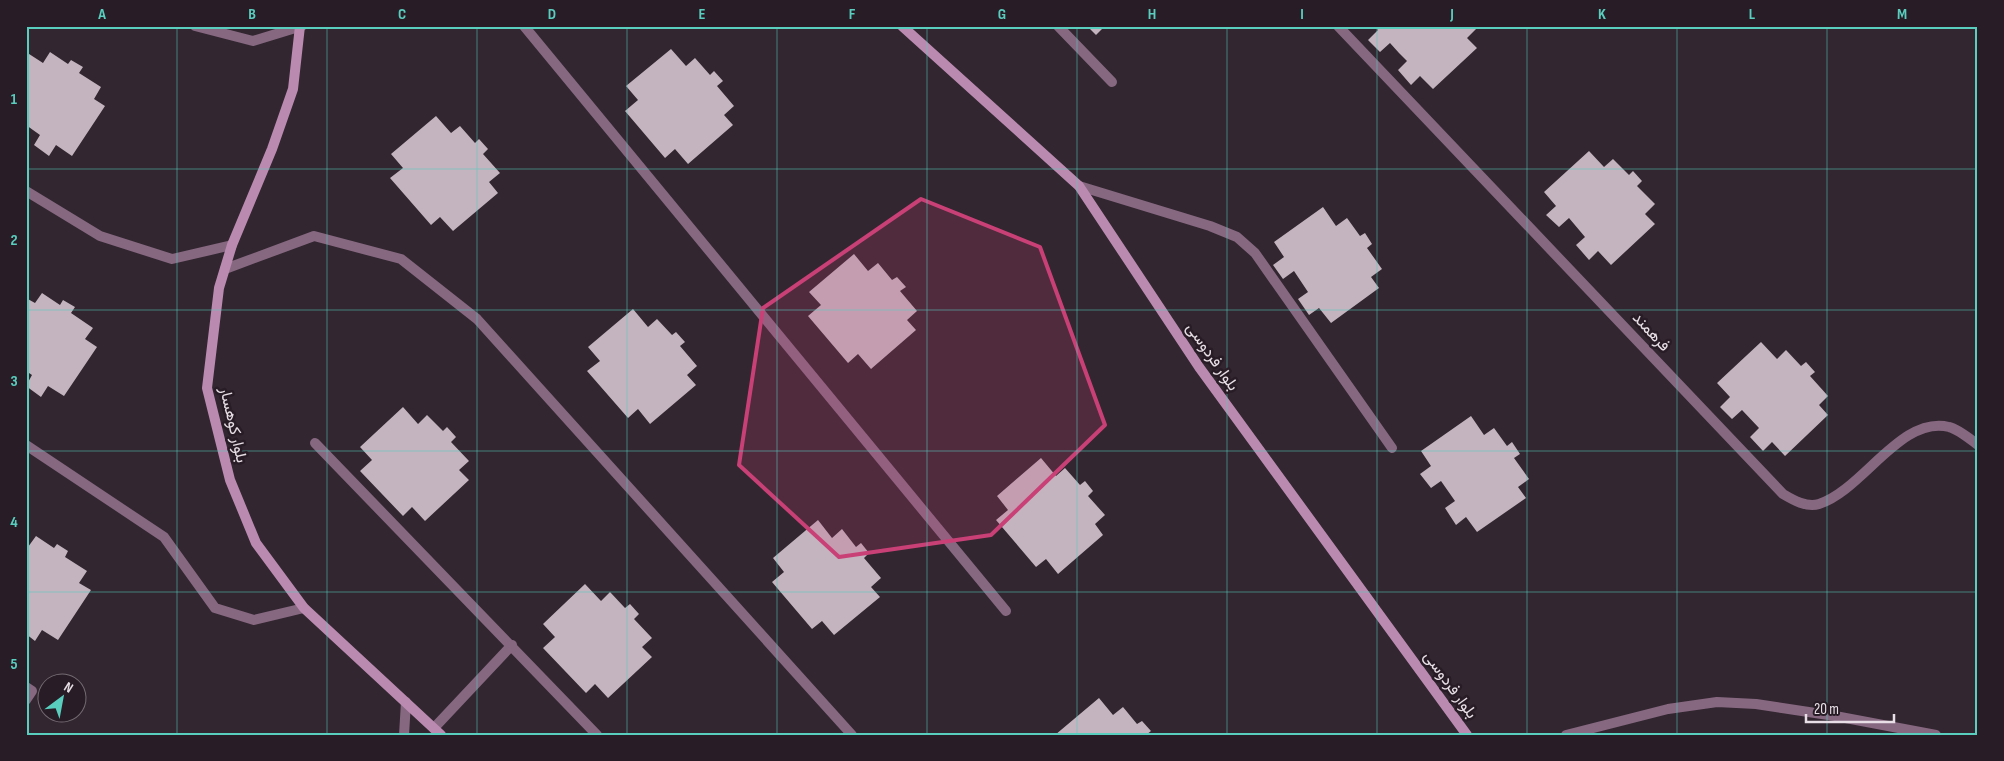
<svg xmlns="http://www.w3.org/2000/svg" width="2004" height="761" viewBox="0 0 2004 761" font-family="'Sofia Sans Condensed',Vazirmatn,sans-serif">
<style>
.building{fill:#c3b4c0}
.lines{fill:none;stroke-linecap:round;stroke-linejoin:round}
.street{stroke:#876881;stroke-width:10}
.secondary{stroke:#bb8ab1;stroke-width:10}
.marked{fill:#c94077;fill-opacity:0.2;stroke:#c94077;stroke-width:4;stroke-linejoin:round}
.grid{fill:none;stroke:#59cebf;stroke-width:1;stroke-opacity:0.55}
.labels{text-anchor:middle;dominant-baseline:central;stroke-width:5;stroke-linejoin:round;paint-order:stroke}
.street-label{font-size:16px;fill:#e7dfe5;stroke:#281d26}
.neatline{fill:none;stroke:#59cebf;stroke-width:2}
.grid-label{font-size:16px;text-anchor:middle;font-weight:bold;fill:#59cebf}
</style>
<rect width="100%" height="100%" fill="#322630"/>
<!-- building -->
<g class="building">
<polygon points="1087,26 1105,26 1096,35"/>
<polygon points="1374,26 1475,26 1477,28 1467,38 1477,48 1433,89 1420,76 1411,85 1398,70 1407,61 1399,53 1390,43 1380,52 1368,40 1378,30"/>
<polygon points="671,49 686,66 695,58 710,75 714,71 723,81 717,86 734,106 724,115 733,125 688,164 675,149 665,158 625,111 638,100 626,86"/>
<polygon points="26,52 43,63 50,52 68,64 71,60 83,67 79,73 101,87 94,99 105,106 72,156 56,145 49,156 34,145 40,135 26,125"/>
<polygon points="436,116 451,133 460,126 475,143 479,139 488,149 483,154 500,173 489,182 498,193 453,231 440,217 431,225 390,178 403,168 391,154"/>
<polygon points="1589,151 1604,167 1613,159 1629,175 1633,171 1642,181 1637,186 1655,204 1645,214 1655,224 1611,265 1598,251 1589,260 1576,245 1585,237 1569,218 1559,227 1546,215 1556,206 1544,192"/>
<polygon points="1323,207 1336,226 1347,218 1360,236 1365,233 1372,244 1367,248 1382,269 1371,277 1379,288 1331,323 1319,308 1309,315 1298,299 1308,292 1294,271 1283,279 1273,265 1284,257 1274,242"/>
<polygon points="854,254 868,271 878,263 892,280 897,277 906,287 900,291 917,311 907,320 916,330 871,369 858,354 848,363 808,316 821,305 809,292"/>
<polygon points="42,293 60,305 63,300 75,307 71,313 93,328 85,339 97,347 64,396 48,386 41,397 26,386 32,375 26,371 26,298 35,303"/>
<polygon points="633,309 648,327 657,319 672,335 676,332 685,342 680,346 697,366 687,375 696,385 650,424 638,409 628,418 587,371 600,361 588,347"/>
<polygon points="1761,342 1777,359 1786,350 1801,366 1806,362 1815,372 1810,376 1828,396 1819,405 1828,415 1785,456 1772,442 1763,451 1750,437 1759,428 1742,410 1732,419 1720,407 1730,397 1717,383"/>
<polygon points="403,407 418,424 427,415 443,431 447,427 456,437 451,442 469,461 459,470 469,480 425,521 412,507 403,516 360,471 372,460 360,447"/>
<polygon points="1471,416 1484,435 1494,428 1507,446 1512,442 1520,454 1514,458 1529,479 1518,487 1526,498 1477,532 1466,517 1456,525 1445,508 1455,501 1441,481 1431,488 1420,474 1431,466 1421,451"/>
<polygon points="1041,458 1056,476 1065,468 1080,485 1085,481 1093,491 1088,496 1105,515 1095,524 1103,535 1058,574 1046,559 1036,567 996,520 1008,510 997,496"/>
<polygon points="818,520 832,538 842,529 856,547 861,543 869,553 864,558 881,578 871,587 880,597 834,635 822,621 812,629 772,582 784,572 773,558"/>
<polygon points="36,536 54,548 57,544 68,551 65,557 87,571 79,583 91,590 58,640 42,630 35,641 26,634 26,545 28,547"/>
<polygon points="585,584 601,601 610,592 625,608 630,604 639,614 634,619 652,638 642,647 652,657 608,698 595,684 586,693 543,648 555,637 543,624"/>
<polygon points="1099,698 1113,715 1123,707 1137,724 1142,721 1151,731 1146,735 1055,735"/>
</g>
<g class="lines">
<!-- street -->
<g class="street">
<polyline points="195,26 253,41 302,26"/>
<polyline points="524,26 1006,611"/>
<polyline points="1058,26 1112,82"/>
<path d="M1338,26L1783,494C1793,500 1807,508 1819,504C1863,490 1901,415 1949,427C1958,429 1970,439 1978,445"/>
<polyline points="1079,186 1210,226 1237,237 1255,253 1392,448"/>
<polyline points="26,191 100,236 172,259 232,245"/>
<polyline points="225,269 314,236 401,259 477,319 852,735"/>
<polyline points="315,443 597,735"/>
<polyline points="26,445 164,537 215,608 254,620 304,608"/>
<polyline points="26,687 32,691 26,700"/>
<polyline points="434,728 512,645"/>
<polyline points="404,735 406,702"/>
<polyline points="1566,735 1668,709 1717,702 1756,704 1835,716 1936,735"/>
</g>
<!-- secondary -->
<g class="secondary">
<polyline points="300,26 293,89 272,149 232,245 219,288 207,388 230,480 256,543 304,608 441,735"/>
<polyline points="902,26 1079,186 1199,367 1467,735"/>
</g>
</g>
<!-- marked area -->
<path class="marked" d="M921,199L1040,247L1105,425L991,535L839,557L739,465L763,308Z"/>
<!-- grid -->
<path class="grid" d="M177,26V735M327,26V735M477,26V735M627,26V735M777,26V735M927,26V735M1077,26V735M1227,26V735M1377,26V735M1527,26V735M1677,26V735M1827,26V735M26,169H1978M26,310H1978M26,451H1978M26,592H1978"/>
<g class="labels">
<!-- street labels -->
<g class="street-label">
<text transform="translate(1651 332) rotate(47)">فرهمند</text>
<text transform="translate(1212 357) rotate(55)">بلوار فردوسی</text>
<text transform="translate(233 425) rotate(77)">بلوار کوهسار</text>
<text transform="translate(1450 685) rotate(54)">بلوار فردوسی</text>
</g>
</g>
<!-- border -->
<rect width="2004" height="761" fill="none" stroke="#281d26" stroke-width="55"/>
<!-- north arrow -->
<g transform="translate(62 698) rotate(32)"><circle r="24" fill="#281d26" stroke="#746b72"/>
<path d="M0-4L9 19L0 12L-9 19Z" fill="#59cebf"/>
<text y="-8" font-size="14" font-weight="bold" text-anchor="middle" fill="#e7dfe5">N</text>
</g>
<!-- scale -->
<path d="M1806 714v8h88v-8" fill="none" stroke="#e7dfe5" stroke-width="2.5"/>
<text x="1814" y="714" font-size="15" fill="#e7dfe5" stroke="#281d26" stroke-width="4" paint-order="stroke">20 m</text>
<rect x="28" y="28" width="1948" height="706" class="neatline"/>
<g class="grid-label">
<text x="102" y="19">A</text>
<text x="252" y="19">B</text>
<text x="402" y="19">C</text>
<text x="552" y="19">D</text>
<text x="702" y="19">E</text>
<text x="852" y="19">F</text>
<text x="1002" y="19">G</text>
<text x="1152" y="19">H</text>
<text x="1302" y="19">I</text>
<text x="1452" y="19">J</text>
<text x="1602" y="19">K</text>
<text x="1752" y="19">L</text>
<text x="1902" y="19">M</text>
<text x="14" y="104">1</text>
<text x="14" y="245">2</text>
<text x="14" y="386">3</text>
<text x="14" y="527">4</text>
<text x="14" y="669">5</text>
</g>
</svg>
